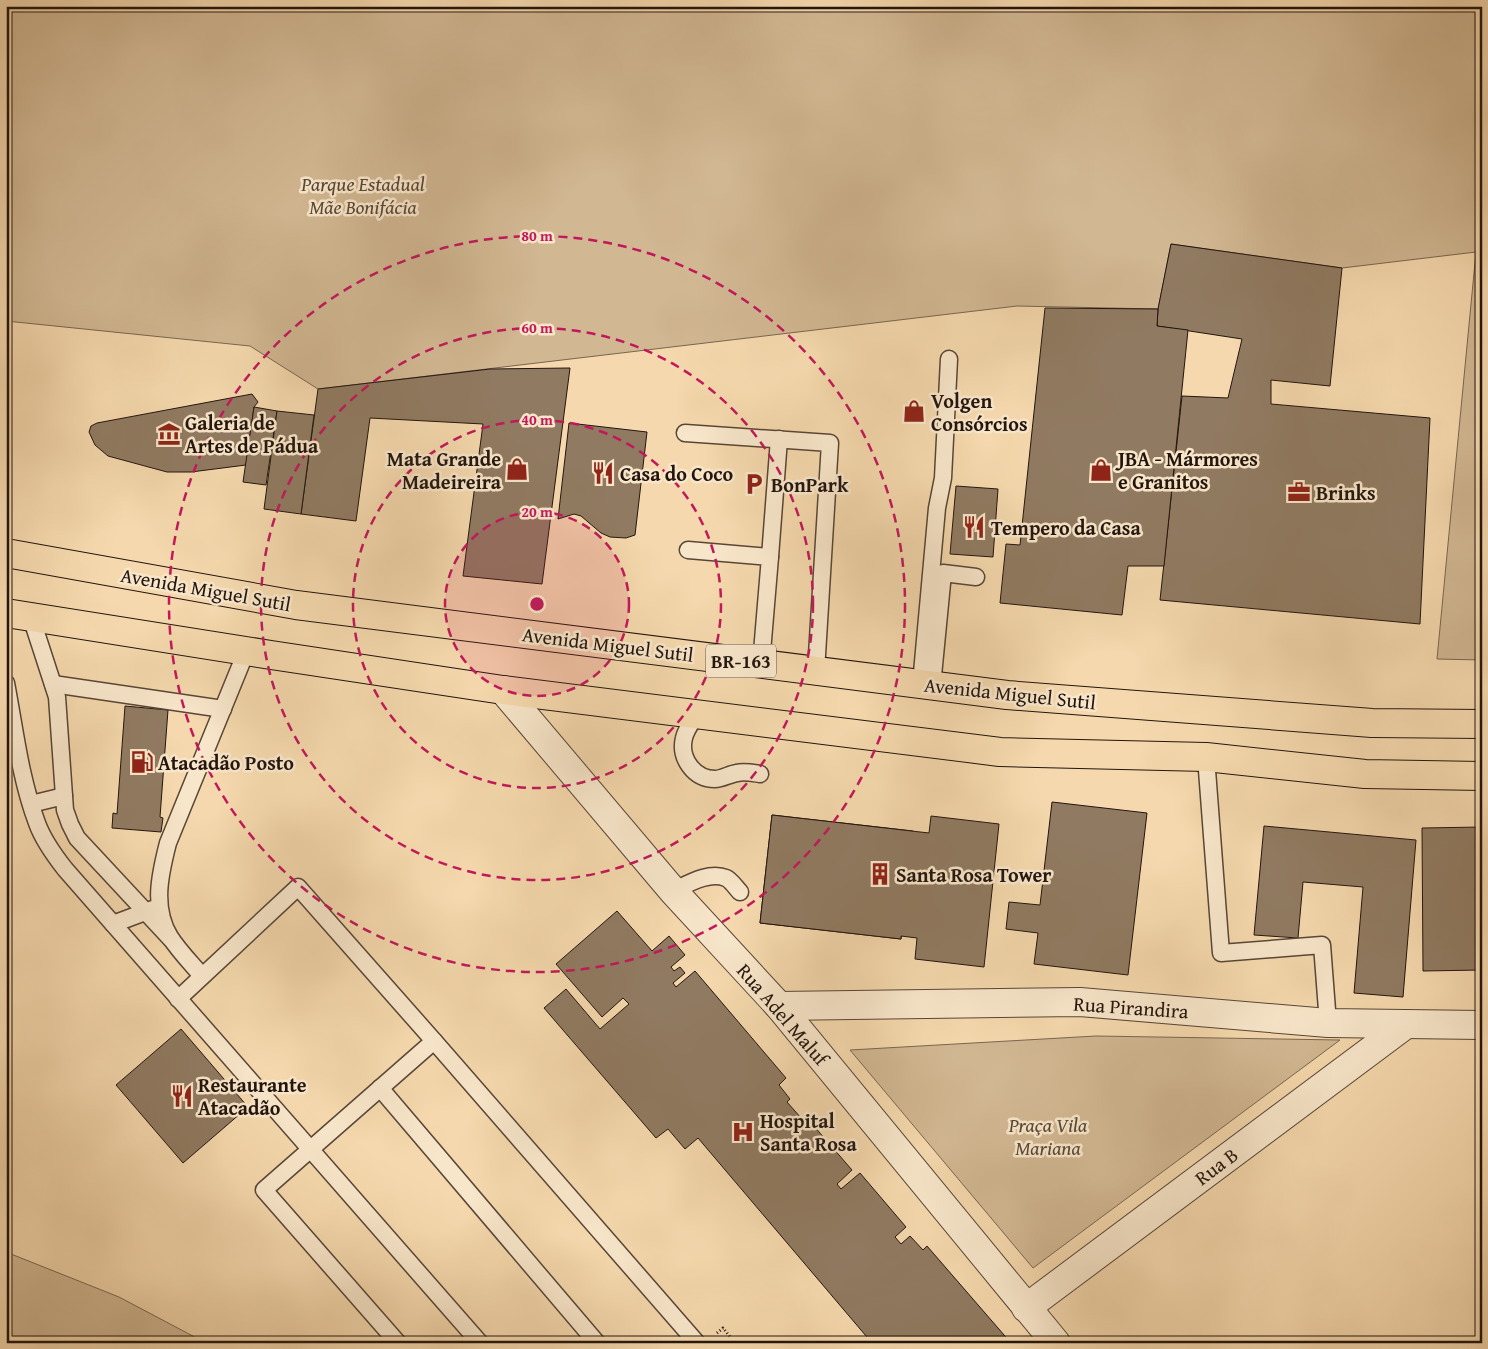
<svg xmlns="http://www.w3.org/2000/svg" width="1488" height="1349" viewBox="0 0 1488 1349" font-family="'Gentium Book Plus',serif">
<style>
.green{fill:#d1b792;stroke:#7a6650}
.building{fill:#907a61;stroke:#23150e}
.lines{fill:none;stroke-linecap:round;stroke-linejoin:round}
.lane-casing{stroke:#584636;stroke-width:19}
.street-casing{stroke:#584636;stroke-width:30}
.highway-casing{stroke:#23150e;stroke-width:30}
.path{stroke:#23150e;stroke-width:3;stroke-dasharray:1 2.5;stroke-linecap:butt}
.lane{stroke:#f8e6ca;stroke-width:16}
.street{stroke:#f8e6ca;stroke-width:28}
.highway{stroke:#f5d8ad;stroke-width:28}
.ring{fill:none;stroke:#c2185b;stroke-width:2.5;stroke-dasharray:9 6}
.labels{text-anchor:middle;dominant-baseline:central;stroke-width:5;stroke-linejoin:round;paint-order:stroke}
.shield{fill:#f8e6ca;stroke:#635446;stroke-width:1}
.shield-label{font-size:19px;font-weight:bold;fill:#23150e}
.park-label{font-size:20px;font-style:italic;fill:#574636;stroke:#f8e6ca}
.poi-label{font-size:20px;font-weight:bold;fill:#23150e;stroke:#f8e6ca;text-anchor:start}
.street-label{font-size:20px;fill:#23150e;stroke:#f8e6ca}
.centre{fill:#c2185b;stroke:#f8e6ca;stroke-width:2.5}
.ring-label{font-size:15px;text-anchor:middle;font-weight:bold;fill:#c2185b;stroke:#f8e6ca;stroke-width:5;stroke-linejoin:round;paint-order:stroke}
</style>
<rect width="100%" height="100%" fill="#f5d8ad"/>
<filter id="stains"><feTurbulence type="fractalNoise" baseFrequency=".004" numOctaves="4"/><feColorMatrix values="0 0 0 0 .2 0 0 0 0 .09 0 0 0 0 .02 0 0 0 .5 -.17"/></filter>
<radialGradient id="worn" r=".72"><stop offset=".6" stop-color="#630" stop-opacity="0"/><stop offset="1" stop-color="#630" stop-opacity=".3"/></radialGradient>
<!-- green -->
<g class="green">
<polygon points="6,6 1482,6 1482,660 1437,659 1476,252 1342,268 1171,244 1158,309 1017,306 318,389 250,346 6,321"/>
<polygon points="1096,1036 1340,1040 1033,1268 850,1050"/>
<polygon points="6,1252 119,1297 206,1343 6,1343"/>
</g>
<!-- building -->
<g class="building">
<polygon points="1171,244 1342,268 1330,386 1271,380 1271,404 1430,418 1420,624 1160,600 1182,396 1228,398 1242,339 1157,326 1158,309"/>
<polygon points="1045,308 1158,309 1157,326 1188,330 1164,566 1128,566 1122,615 1000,603 1006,544 1020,545"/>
<polygon points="570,368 542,584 463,576 483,424 370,418 356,521 301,514 318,389 490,369"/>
<polygon points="252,394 258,402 254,407 246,465 191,472 167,472 108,456 95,445 89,432 91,426 97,423"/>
<polygon points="254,407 277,411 266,485 243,482"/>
<polygon points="277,411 314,415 301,514 264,509"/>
<polygon points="569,423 647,432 635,535 626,538 610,537 601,533 581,516 574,514 558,519"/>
<polygon points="956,486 998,489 993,557 950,554"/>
<polygon points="125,706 168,710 160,817 163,818 161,832 112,828 113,813 117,814"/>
<polygon points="1052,802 1147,813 1128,975 1034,964 1038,933 1006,929 1009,902 1040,905"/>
<polygon points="772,815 913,831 901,939 760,923"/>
<polygon points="772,815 929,833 931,816 999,824 984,967 915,959 917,938 901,936 901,939 760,923"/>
<polygon points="1264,826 1416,840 1403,997 1354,993 1363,887 1303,882 1298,938 1254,935"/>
<polygon points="1482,827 1482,970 1423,971 1422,828"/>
<polygon points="617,911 652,951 669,936 685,955 671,967 674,971 680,967 685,973 673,983 676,987 695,971 786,1078 779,1085 790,1099 787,1102 810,1128 813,1125 852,1170 837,1184 841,1189 860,1173 906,1227 895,1237 901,1244 910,1236 923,1250 927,1246 1011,1343 872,1343 698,1138 685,1149 668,1129 656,1138 544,1008 566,989 600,1029 629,1004 623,998 602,1017 556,964"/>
<polygon points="181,1029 248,1107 183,1163 116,1085"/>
</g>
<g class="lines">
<defs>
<g id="lane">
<polyline points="685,433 830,443 816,671"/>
<polyline points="688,550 770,557 761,664"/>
<polyline points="770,557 779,439"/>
<polyline points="31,617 57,697 65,810 70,824 77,838 171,939"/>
<path d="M6,683C15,730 20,778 37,823C43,840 54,855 65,869L480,1343"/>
<polyline points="53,684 223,709"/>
<polyline points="921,684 937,508 943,478 949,359"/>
<polyline points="932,686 943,573 976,577"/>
<path d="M697,714C692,722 686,729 684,738C679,758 694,779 715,779C722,779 730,774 737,773C744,771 753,773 760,774"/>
<polyline points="1206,757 1221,953 1322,945 1328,1023"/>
<polyline points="31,804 64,796"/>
<path d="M673,891C688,884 709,871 726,878C731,880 736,888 740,892"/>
<polyline points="113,924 153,909"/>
<path d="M202,976C191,963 179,951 170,937C152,908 160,874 168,843L246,652"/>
<polyline points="178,999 298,887 434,1041 264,1190 398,1343"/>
<polyline points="434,1041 697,1343"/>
<polyline points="380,1088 597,1343"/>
</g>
<g id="street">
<polyline points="503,690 673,891 779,1006 1056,1343"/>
<polyline points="779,1006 1080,1002 1328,1023 1482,1025"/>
<polyline points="1026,1308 1405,1025"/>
</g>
<g id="highway">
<polyline points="6,553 296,605 1007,695 1372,723 1482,724"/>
<polyline points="6,613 271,655 503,690 1000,752 1206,757 1365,774 1482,776"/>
</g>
</defs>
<!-- lane casing -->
<use href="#lane" class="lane-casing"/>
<!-- street casing -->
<use href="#street" class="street-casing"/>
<!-- highway casing -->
<use href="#highway" class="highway-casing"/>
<!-- path -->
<polyline class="path" points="717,1333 723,1328 735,1343"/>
<!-- lane -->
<use href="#lane" class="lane"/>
<!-- street -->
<use href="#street" class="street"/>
<!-- highway -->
<use href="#highway" class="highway"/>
</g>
<!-- distance rings -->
<circle cx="537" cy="604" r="92" fill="#c2185b" fill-opacity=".12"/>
<g class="ring">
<circle cx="537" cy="604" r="92"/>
<circle cx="537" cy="604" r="184"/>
<circle cx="537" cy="604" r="276"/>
<circle cx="537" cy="604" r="368"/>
</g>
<!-- icons -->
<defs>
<symbol id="shop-bare" viewBox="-9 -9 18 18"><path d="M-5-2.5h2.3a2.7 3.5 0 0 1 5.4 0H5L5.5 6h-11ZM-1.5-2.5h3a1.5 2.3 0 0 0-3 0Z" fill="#8f2418" stroke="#f8e6ca" stroke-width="2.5" paint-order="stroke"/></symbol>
<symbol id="museum-bare" viewBox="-9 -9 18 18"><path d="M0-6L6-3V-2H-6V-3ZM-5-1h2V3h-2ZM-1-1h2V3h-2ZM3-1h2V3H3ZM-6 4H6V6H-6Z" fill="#8f2418" stroke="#f8e6ca" stroke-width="2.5" paint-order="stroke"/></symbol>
<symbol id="restaurant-bare" viewBox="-9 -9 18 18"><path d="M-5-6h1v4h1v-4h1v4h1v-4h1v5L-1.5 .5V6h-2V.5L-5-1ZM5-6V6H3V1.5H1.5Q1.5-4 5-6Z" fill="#8f2418" stroke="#f8e6ca" stroke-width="2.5" paint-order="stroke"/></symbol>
<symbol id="parking-bare" viewBox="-9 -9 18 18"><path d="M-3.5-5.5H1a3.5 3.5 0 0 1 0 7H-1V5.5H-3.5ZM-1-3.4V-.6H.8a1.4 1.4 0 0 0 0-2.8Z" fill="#8f2418" stroke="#f8e6ca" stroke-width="2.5" paint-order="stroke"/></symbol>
<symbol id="office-bare" viewBox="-9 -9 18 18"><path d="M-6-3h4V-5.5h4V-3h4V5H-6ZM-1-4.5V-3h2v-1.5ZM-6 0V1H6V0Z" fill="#8f2418" stroke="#f8e6ca" stroke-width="2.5" paint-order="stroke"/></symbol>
<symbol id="fuel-bare" viewBox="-9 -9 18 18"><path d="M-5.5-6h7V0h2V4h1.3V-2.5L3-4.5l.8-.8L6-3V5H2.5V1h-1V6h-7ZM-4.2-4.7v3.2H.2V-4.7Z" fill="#8f2418" stroke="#f8e6ca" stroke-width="2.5" paint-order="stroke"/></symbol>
<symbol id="building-bare" viewBox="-9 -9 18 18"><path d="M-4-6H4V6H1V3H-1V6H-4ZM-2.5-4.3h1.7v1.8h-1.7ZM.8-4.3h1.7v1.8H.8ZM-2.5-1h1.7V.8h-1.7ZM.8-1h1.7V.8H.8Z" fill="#8f2418" stroke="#f8e6ca" stroke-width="2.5" paint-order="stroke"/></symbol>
<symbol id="hospital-bare" viewBox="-9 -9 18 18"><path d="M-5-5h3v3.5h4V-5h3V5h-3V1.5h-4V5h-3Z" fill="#8f2418" stroke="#f8e6ca" stroke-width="2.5" paint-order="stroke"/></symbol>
</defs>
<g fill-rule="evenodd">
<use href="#shop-bare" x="898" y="395" width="32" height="32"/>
<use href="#museum-bare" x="153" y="418" width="32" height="32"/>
<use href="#shop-bare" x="501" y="453" width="32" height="32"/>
<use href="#shop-bare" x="1085" y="454" width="32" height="32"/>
<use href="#restaurant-bare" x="587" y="457" width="32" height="32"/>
<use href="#parking-bare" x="738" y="468" width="32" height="32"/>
<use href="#office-bare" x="1283" y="476" width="32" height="32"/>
<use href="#restaurant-bare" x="958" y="511" width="32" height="32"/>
<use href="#fuel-bare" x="126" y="746" width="32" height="32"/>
<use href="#building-bare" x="864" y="858" width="32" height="32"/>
<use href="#restaurant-bare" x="166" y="1080" width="32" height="32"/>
<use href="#hospital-bare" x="727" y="1116" width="32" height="32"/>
</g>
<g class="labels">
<!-- shield labels -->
<rect class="shield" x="706" y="644.5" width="70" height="33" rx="4"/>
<g class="shield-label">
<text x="741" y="661">BR-163</text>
</g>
<!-- park labels -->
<g class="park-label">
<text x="363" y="183">Parque Estadual<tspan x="363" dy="23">Mãe Bonifácia</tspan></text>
<text x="1048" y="1124">Praça Vila<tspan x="1048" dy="23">Mariana</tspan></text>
</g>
<!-- poi labels -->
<g class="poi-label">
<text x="931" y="400">Volgen<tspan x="931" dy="23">Consórcios</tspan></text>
<text x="185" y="422">Galeria de<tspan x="185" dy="23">Artes de Pádua</tspan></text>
<text x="501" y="458" text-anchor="end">Mata Grande<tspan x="501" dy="23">Madeireira</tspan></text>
<text x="1118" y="458">JBA - Mármores<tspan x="1118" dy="23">e Granitos</tspan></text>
<text x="620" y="473">Casa do Coco</text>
<text x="771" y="484">BonPark</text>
<text x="1316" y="492">Brinks</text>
<text x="991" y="527">Tempero da Casa</text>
<text x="158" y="762">Atacadão Posto</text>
<text x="896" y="874">Santa Rosa Tower</text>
<text x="198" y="1084">Restaurante<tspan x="198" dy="23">Atacadão</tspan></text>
<text x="760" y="1120">Hospital<tspan x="760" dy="23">Santa Rosa</tspan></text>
</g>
<!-- street labels -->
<g class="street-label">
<text transform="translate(206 589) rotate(10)">Avenida Miguel Sutil</text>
<text transform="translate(608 644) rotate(7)">Avenida Miguel Sutil</text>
<text transform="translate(1010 693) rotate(6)">Avenida Miguel Sutil</text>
<text transform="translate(1131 1007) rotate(4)">Rua Pirandira</text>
<text transform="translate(783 1014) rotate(49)">Rua Adel Maluf</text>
<text transform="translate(1216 1166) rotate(-37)">Rua B</text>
</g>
</g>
<circle cx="537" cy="604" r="8" class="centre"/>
<g class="ring-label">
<text x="537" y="241">80 m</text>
<text x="537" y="333">60 m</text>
<text x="537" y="425">40 m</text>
<text x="537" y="517">20 m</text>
</g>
<!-- margin -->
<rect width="1488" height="1349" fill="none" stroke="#f5d8ad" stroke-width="25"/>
<rect x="8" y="8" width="1473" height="1334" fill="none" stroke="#23150e" stroke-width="2.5"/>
<rect x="12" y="12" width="1463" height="1324" fill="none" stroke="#23150e"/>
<rect width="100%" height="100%" filter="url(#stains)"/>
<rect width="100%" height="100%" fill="url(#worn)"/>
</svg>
